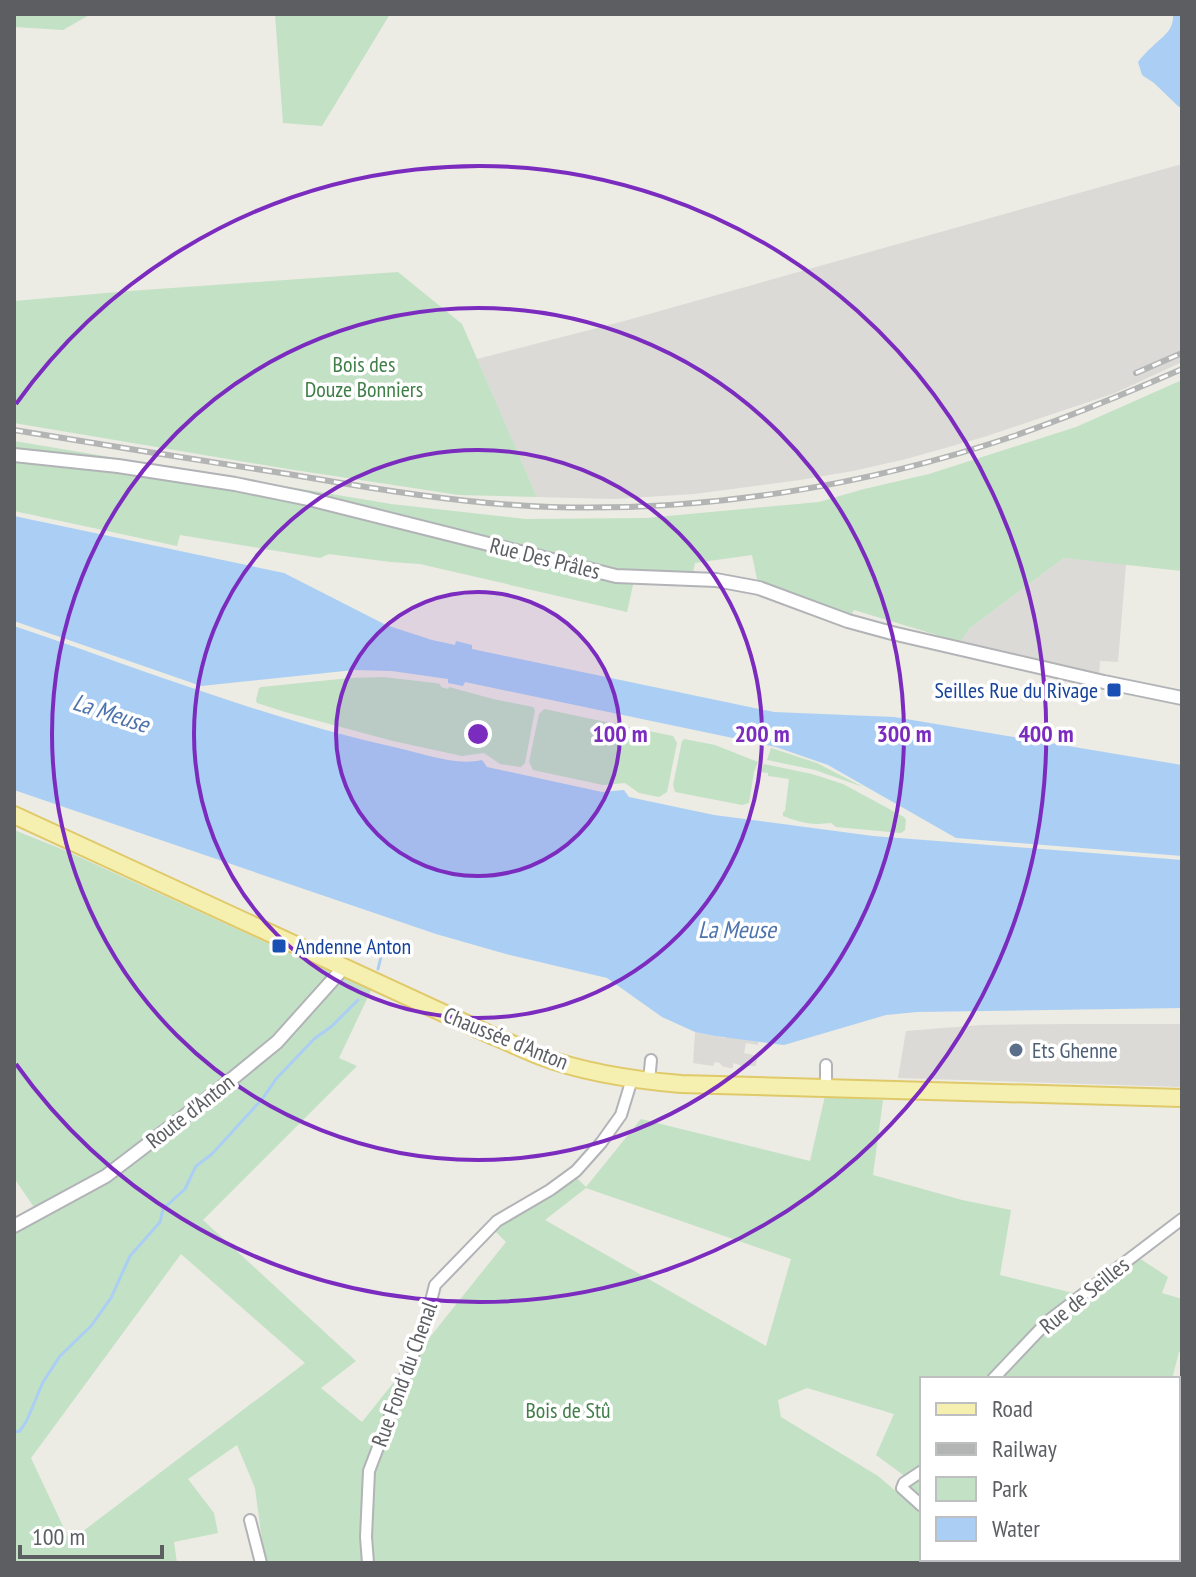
<svg xmlns="http://www.w3.org/2000/svg" width="1196" height="1577" viewBox="0 0 1196 1577" font-family="'PT Sans Narrow',sans-serif">
<style>
.industrial{fill:#dbdad6}
.green{fill:#c3e1c5;fill-rule:evenodd}
.water{fill:#abcff4}
.lines{fill:none;stroke-linecap:round;stroke-linejoin:round}
.stream{stroke:#abcff4;stroke-width:3}
.minor-casing{stroke:#b1b3b7;stroke-width:14}
.tertiary-casing{stroke:#b1b3b7;stroke-width:16}
.primary-casing{stroke:#e0c969;stroke-width:20}
.minor{stroke:#fff;stroke-width:10}
.tertiary{stroke:#fff;stroke-width:12}
.primary{stroke:#f5f0b0;stroke-width:16}
.rail-casing{stroke:#b3b4b4;stroke-width:6}
.rail{stroke:#fff;stroke-width:3;stroke-dasharray:9;stroke-linecap:butt}
.ring{fill:none;stroke:#7b2cbf;stroke-width:4}
.transit-dot{fill:#1a4fb4;stroke:#fff;stroke-width:3}
.service-dot{fill:#5c6f8a;stroke:#fff;stroke-width:3}
.labels{text-anchor:middle;dominant-baseline:central;stroke-width:7;stroke-linejoin:round;paint-order:stroke}
.park-label{font-size:22px;fill:#3f7e47;stroke:#fff}
.street-label{font-size:22px;fill:#5c5e62;stroke:#fff}
.transit-label{font-size:22px;fill:#164399;stroke:#fff;text-anchor:end}
.service-label{font-size:22px;fill:#4e5e75;stroke:#fff;text-anchor:start}
.water-label{font-size:24px;font-style:italic;fill:#4e74ad;stroke:#fff}
.centre{fill:#7b2cbf;stroke:#fff;stroke-width:4}
.ring-label{font-size:24px;text-anchor:middle;font-weight:bold;fill:#7b2cbf;stroke:#fff;stroke-width:7;stroke-linejoin:round;paint-order:stroke}
</style>
<rect width="100%" height="100%" fill="#ecebe4"/>
<!-- industrial -->
<g class="industrial">
<polygon points="1182,164 1182,362 1115,393 984,437 906,459 853,471 800,480 694,494 614,499 537,497 477,359 628,320"/>
<polygon points="1064,558 1126,564 1118,662 1100,661 1099,678 996,653 960,642 970,628"/>
<polygon points="730,997 762,1007 758,1045 746,1043 744,1053 757,1056 756,1066 743,1066 733,1063 733,1068 729,1068 722,1066 720,1063 715,1062 713,1066 693,1063 695,1032 725,1038"/>
<polygon points="1073,1024 1182,1024 1182,1087 898,1078 906,1031 981,1025"/>
</g>
<!-- green -->
<g class="green">
<polygon points="14,14 91,14 63,30 14,27"/>
<polygon points="275,14 390,14 322,126 283,123"/>
<polygon points="398,272 462,324 537,497 459,495 288,469 14,423 14,301 130,291"/>
<polygon points="1182,380 1182,571 1064,558 970,628 960,642 854,610 850,617 758,584 752,555 695,563 692,578 635,576 627,612 420,564 391,562 329,554 320,558 180,535 177,546 14,511 14,441 391,504 526,519 646,518 819,502 864,489 929,474 1076,427"/>
<polygon points="383,677 435,683 440,684 441,687 448,689 449,687 493,699 533,707 535,710 525,763 521,767 500,764 484,753 462,756 393,741 285,712 257,703 256,700 259,688 261,687 350,678"/>
<polygon points="544,709 673,736 677,743 667,792 659,797 639,793 625,783 603,785 533,770 529,762 539,714"/>
<polygon points="684,739 715,745 758,762 754,772 749,803 742,805 675,792 673,785 682,741"/>
<polygon points="771,748 817,763 863,787 815,770 767,760"/>
<path d="M764,764L812,774L843,784L904,817L906,820L905,830L901,833L836,827L831,823C827,823 822,824 817,824C805,824 794,820 783,816V812L785,811L789,779L768,776V773L760,772Z"/>
<path d="M14,830L64,850L329,971L314,995L338,974L375,982L339,1058L357,1066L203,1220L356,1361L321,1388L362,1422L506,1242L493,1229L574,1175L586,1187L641,1119L810,1161L825,1096L883,1100L873,1175L962,1200L1011,1210L1000,1275L1077,1294C1045,1319 1012,1345 989,1379H922V1467L906,1477L876,1455L894,1414L807,1388L778,1400L781,1417L878,1476L899,1494L922,1476V1559H1178V1435L1182,1436V1563H265L255,1488L237,1445L188,1479L214,1513L218,1533L174,1542L177,1563H14V1226L38,1213L14,1178ZM586,1188L791,1259L766,1346L545,1220ZM181,1254L305,1363L70,1541L31,1458Z"/>
<polygon points="1136,1256 1168,1277 1162,1293 1182,1299 1182,1352 1179,1352 1172,1379 998,1379 1074,1303"/>
</g>
<!-- water -->
<g class="water">
<path d="M1173,14H1182V107H1179L1154,83L1142,75L1138,62C1142,57 1147,51 1152,47C1163,36 1174,31 1173,14Z"/>
<polygon points="14,516 284,573 386,625 432,640 455,645 456,641 472,645 472,649 774,712 894,717 1182,765 1182,856 956,838 828,765 776,747 465,682 463,686 448,683 448,679 392,671 354,670 201,686 14,621"/>
<path d="M14,626C141,669 267,719 398,748C425,754 456,766 482,760L487,767L602,792L624,790L629,797L714,815L873,836L1182,860V1008L917,1012L886,1015L784,1045L715,1036L695,1032L662,1017L607,978L506,954L436,934L14,790Z"/>
</g>
<g class="lines">
<!-- stream -->
<g class="stream">
<polyline points="378,969 383,949"/>
<polyline points="14,1432 20,1431 27,1420 43,1382 60,1356 91,1326 111,1298 130,1256 160,1222 163,1209 185,1189 196,1166 212,1154 263,1098 276,1079 314,1039 332,1026 358,1000"/>
</g>
<defs>
<g id="minor">
<polyline points="826,1065 826,1087"/>
<polyline points="649,1081 651,1060"/>
<polyline points="993,1379 1048,1321 1182,1219"/>
<polyline points="922,1471 904,1483 902,1488 922,1506"/>
<polyline points="250,1520 261,1563"/>
<polyline points="990,1559 995,1563"/>
<polyline points="368,1563 366,1537 369,1471 426,1321 435,1285 497,1221 550,1190 576,1171 601,1143 621,1115 632,1079"/>
</g>
<g id="tertiary">
<polyline points="14,455 118,466 235,484 309,499 616,576 716,580 759,588 848,621 892,633 1104,682 1182,698"/>
<polyline points="14,1226 106,1176 216,1092 277,1042 338,974 342,966"/>
</g>
<path id="primary" d="M14,815L493,1036C509,1042 524,1050 540,1056C584,1073 633,1080 681,1084L1182,1098"/>
</defs>
<!-- minor casing -->
<use href="#minor" class="minor-casing"/>
<!-- tertiary casing -->
<use href="#tertiary" class="tertiary-casing"/>
<!-- primary casing -->
<use href="#primary" class="primary-casing"/>
<!-- minor -->
<use href="#minor" class="minor"/>
<!-- tertiary -->
<use href="#tertiary" class="tertiary"/>
<!-- primary -->
<use href="#primary" class="primary"/>
<defs>
<g id="rail">
<polyline points="1136,373 1182,353"/>
<path d="M14,430C105,445 197,460 288,474C375,489 463,504 551,507C707,512 866,486 1014,436C1071,416 1127,393 1182,369"/>
</g>
</defs>
<!-- rail casing -->
<use href="#rail" class="rail-casing"/>
<!-- rail -->
<use href="#rail" class="rail"/>
</g>
<!-- distance rings -->
<circle cx="478" cy="734" r="142" fill="#7b2cbf" fill-opacity=".12"/>
<g class="ring">
<circle cx="478" cy="734" r="142"/>
<circle cx="478" cy="734" r="284"/>
<circle cx="478" cy="734" r="426"/>
<path d="M16 404A568 568 0 1 1 16 1064"/>
</g>
<!-- markers -->
<g class="transit-dot">
<rect x="1106" y="682" width="16" height="16" rx="4"/>
<rect x="271" y="938" width="16" height="16" rx="4"/>
</g>
<circle class="service-dot" cx="1016" cy="1050" r="8"/>
<g class="labels">
<!-- park labels -->
<g class="park-label">
<text x="364" y="364">Bois des<tspan x="364" dy="25">Douze Bonniers</tspan></text>
<text x="568" y="1410">Bois de Stû</text>
</g>
<!-- street labels -->
<g class="street-label">
<text transform="translate(545 558) rotate(14)">Rue Des Prâles</text>
<text transform="translate(506 1038) rotate(22)">Chaussée d'Anton</text>
<text transform="translate(190 1111) rotate(-38)">Route d'Anton</text>
<text transform="translate(1084 1295) rotate(-39)">Rue de Seilles</text>
<text transform="translate(404 1374) rotate(-70)">Rue Fond du Chenal</text>
</g>
<!-- transit labels -->
<g class="transit-label">
<text x="1098" y="690">Seilles Rue du Rivage</text>
<text x="295" y="946" text-anchor="start">Andenne Anton</text>
</g>
<!-- service labels -->
<g class="service-label">
<text x="1032" y="1050">Ets Ghenne</text>
</g>
<!-- water labels -->
<g class="water-label">
<text transform="translate(111 713) rotate(18)">La Meuse</text>
<text x="737" y="929">La Meuse</text>
</g>
</g>
<circle cx="478" cy="734" r="12" class="centre"/>
<g class="ring-label">
<text x="620" y="742">100 m</text>
<text x="762" y="742">200 m</text>
<text x="904" y="742">300 m</text>
<text x="1046" y="742">400 m</text>
</g>
<!-- border -->
<rect width="1196" height="1577" fill="none" stroke="#5c5e62" stroke-width="32"/>
<!-- legend -->
<rect x="920" y="1377" width="260" height="184" fill="#ffffff" stroke="#bebfc0" stroke-width="2"/>
<rect x="936" y="1403" width="40" height="12" fill="#f5f0b0" stroke="#bebfc0" stroke-width="2"/>
<text x="992" y="1417" font-size="24" fill="#5c5e62">Road</text>
<rect x="936" y="1443" width="40" height="12" fill="#b3b4b4" stroke="#bebfc0" stroke-width="2"/>
<text x="992" y="1457" font-size="24" fill="#5c5e62">Railway</text>
<rect x="936" y="1477" width="40" height="24" fill="#c3e1c5" stroke="#bebfc0" stroke-width="2"/>
<text x="992" y="1497" font-size="24" fill="#5c5e62">Park</text>
<rect x="936" y="1517" width="40" height="24" fill="#abcff4" stroke="#bebfc0" stroke-width="2"/>
<text x="992" y="1537" font-size="24" fill="#5c5e62">Water</text>
<!-- scale -->
<path d="M20 1545v12h142v-12" fill="none" stroke="#5c5e62" stroke-width="4"/>
<text x="32" y="1545" font-size="24" fill="#5c5e62" stroke="#ffffff" stroke-width="6" paint-order="stroke">100 m</text>
</svg>
